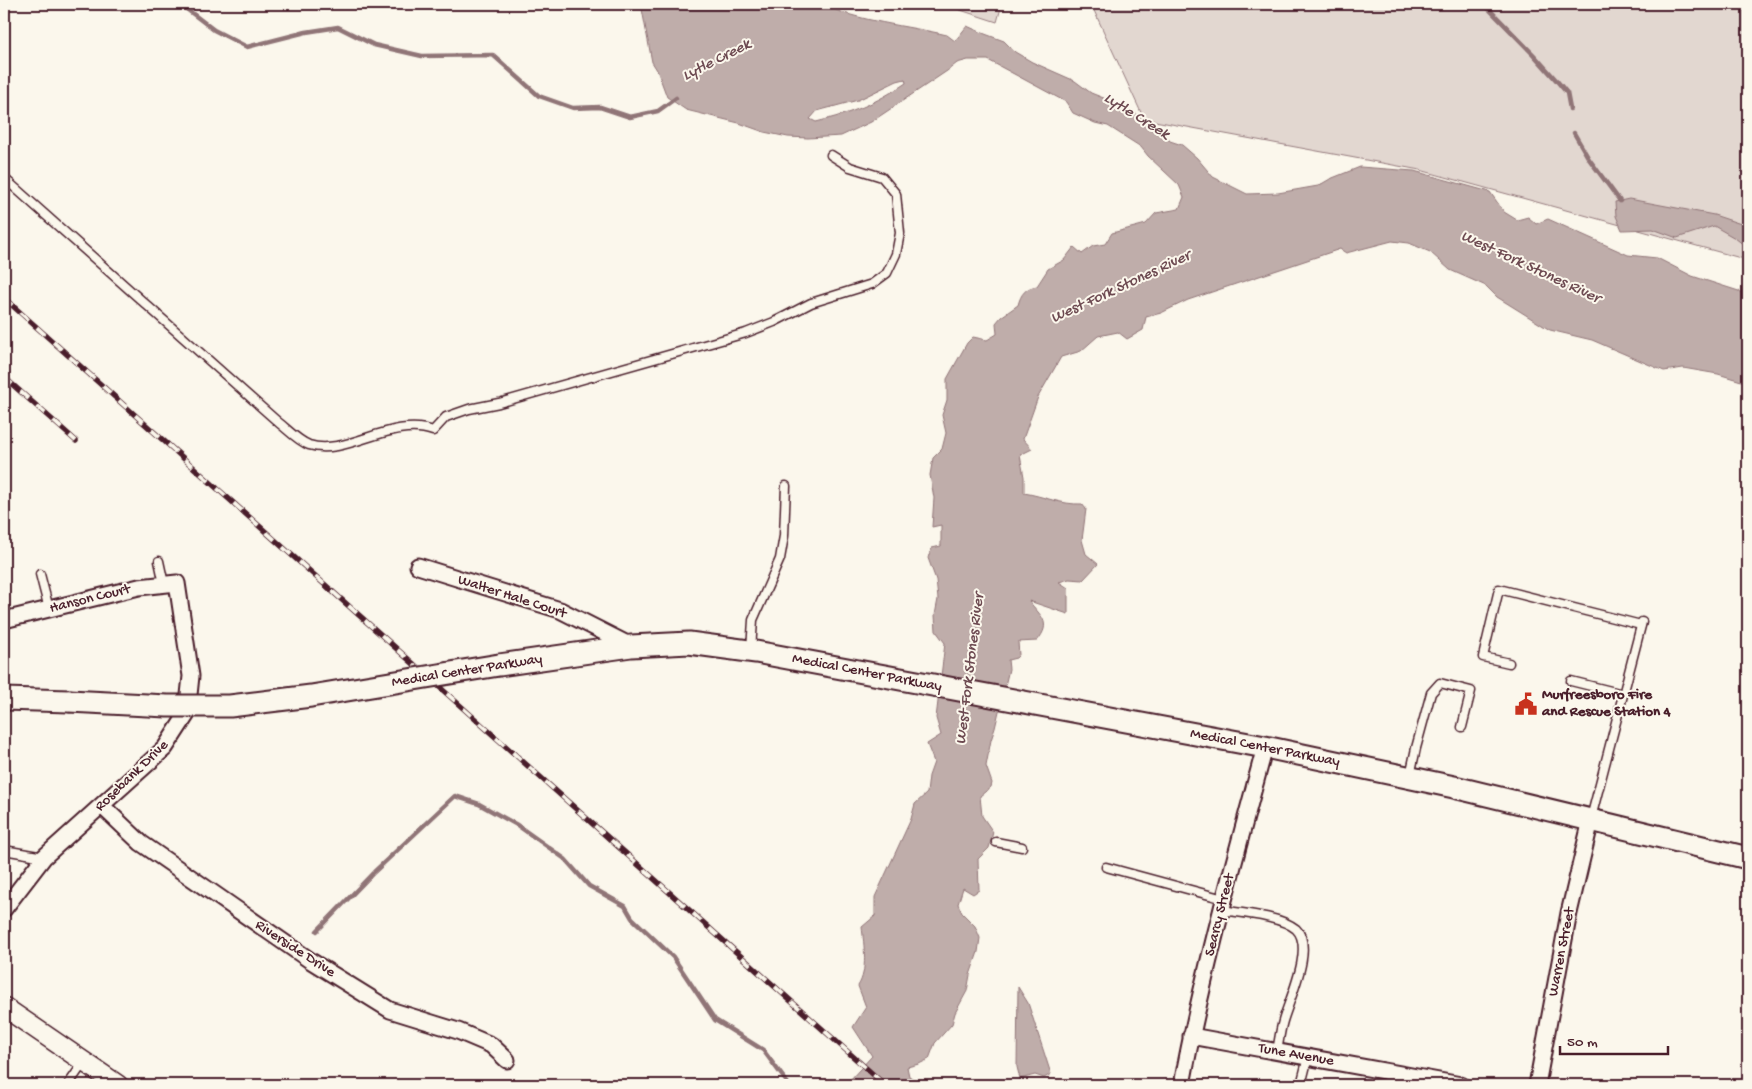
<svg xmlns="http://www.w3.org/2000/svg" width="1752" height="1089" viewBox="0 0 1752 1089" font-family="'Gochi Hand',sans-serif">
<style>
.green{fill:#e2d7d0;stroke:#967b7e}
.water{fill:#bfadaa;stroke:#907477;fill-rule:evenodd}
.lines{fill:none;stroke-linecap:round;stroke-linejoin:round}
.stream{stroke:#907477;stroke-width:4.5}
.service-casing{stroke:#4a1f2b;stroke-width:11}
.minor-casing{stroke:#4a1f2b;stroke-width:19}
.tertiary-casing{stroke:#4a1f2b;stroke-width:22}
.secondary-casing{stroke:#4a1f2b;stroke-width:25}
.service{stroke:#fbf7ec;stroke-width:8}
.minor{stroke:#fbf7ec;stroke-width:15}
.tertiary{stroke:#fbf7ec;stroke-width:19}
.secondary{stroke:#fbf7ec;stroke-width:21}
.rail-casing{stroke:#4a1f2b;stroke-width:5.5}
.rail{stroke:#fbf7ec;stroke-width:4;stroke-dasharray:11;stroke-linecap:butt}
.secondary-bridge-casing{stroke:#4a1f2b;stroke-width:25;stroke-linecap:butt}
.secondary-bridge{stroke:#fbf7ec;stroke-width:21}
.labels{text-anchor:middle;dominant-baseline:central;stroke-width:4;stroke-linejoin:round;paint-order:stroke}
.street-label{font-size:15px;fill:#4a1f2b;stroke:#fbf7ec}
.poi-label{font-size:15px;font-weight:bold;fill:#4a1f2b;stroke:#fbf7ec;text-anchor:start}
.water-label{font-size:16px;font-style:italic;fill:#6d4a51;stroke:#fbf7ec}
</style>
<rect width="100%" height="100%" fill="#fbf7ec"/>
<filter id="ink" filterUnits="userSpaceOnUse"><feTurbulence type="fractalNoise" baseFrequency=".02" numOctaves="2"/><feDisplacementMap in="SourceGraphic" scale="10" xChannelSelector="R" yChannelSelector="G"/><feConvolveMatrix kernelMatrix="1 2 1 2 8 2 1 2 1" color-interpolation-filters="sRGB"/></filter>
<g filter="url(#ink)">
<!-- green -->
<g class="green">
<polygon points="942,4 1002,4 997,22"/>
<polygon points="1091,4 1748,4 1748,260 1420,170 1144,119"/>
</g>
<!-- water -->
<g class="water">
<path d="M641,4H822C855,21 909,26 947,35L955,41L967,26L985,34L1004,41L1015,52L1032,62L1075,81L1091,93L1106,99L1127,112L1136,114L1159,128L1170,141L1182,145L1197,158L1213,177L1247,194L1278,193L1318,186L1330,179L1360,167L1414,171L1490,192L1504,212L1517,220L1528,217L1536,224L1548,219L1628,255L1657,258L1692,276L1748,294V383L1718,374L1683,368L1664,371L1592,340L1550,330L1497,297L1486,286L1450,270L1430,252L1409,243L1392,241L1346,253L1340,249L1188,300L1161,313L1146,317L1143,330L1127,339L1118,332L1098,336L1081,351L1061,357L1038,397L1023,439L1032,449L1020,455L1024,477V493C1043,496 1062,505 1082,504L1086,509L1082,540L1086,554L1098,564L1083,580L1069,579L1059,582L1068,588V614L1029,601C1040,616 1053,622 1037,641L1018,642L1019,655L1016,658L1008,660L1009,669L995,728L991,740L986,766L992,783L991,787L980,796L982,816L993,832L989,848L978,859L979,890L973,894L963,888L958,904L962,913L975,926L980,938L978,952L970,975L967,991L955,1013L952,1024L935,1043L929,1059L919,1064L907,1067L909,1076L918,1082L917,1085H833L837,1079L849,1081L872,1056L853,1027L866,1007L858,986C868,971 864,945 862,927L875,916V897L911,819L915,804L927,793L929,776L934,762L927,744L941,735L936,718L945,643L936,631L935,615L938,599L936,580L928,558L932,548L941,546V525L932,527L934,498L930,475L933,458L942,449L946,433L942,415L947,400V379L967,343L973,337L987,340L997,334L996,323L1001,317L1018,305C1021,294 1025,288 1037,286L1048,269L1064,260L1074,247L1082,254L1093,246L1105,244L1112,233L1146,224L1156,213L1179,209L1184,197L1179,185L1148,156L1141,147L1108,126L1095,123L1073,113L1066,102L988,60H968L957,63L947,71L871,122L841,136L808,138L788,137L764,132L739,123L686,110L667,97L657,70L652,62ZM905,79L906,83C874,104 853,113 816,122L810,119L817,111L858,100L897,81Z"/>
<polygon points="1629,199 1714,215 1747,226 1748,248 1735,238 1714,226 1677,238 1653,229 1622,230 1616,216 1615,202"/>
<polygon points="1018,987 1028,1003 1051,1074 1044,1078 1035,1075 1020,1079 1017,1067"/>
</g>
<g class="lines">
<!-- stream -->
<g class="stream">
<polyline points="180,4 214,30 247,47 306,32 338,27 374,45 422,56 493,55 539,96 573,108 600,107 630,117 658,111 676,98"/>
<polyline points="1484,4 1533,54 1557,81 1567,93 1570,109"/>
<polyline points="1574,133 1589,159 1620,201"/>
<polyline points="317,931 374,872 455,796 479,804 517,825 565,859 589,886 625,906 632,918 673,957 715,1020 763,1050 789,1085"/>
</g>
<defs>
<g id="service">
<path d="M4,178L278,422C287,429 298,441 309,445C346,457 392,416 433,431L446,417L469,409L499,403L746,333L774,322L811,303L872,284L887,273L896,254L900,233L896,194L882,177L850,167L831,155"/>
<polyline points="159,561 164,584"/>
<polyline points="40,574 49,609"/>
<polyline points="751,650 753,620 780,559 784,536 786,486"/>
<polyline points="1509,663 1483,657 1499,589 1641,625"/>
<polyline points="1571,681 1623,694"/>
<polyline points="1410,776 1416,748 1431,693 1440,683 1471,691 1462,727"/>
<polyline points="1591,818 1642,622"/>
<polyline points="996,842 1022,847"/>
<polyline points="4,850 44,857"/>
<polyline points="1106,867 1224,899"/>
<path d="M1221,910C1240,913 1281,916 1296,929C1315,947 1289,1000 1283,1021C1280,1031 1279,1041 1277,1052"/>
<polyline points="68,1085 84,1062"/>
<polyline points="1301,1085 1308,1057"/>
<polyline points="1405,1085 1406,1075"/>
</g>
<g id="minor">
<polyline points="418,566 560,610 631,646"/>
<polyline points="4,620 139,587 177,583 191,676 187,714 165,748 44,857 4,909"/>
<polyline points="102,806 141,843 311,961 390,1010 458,1031 491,1045 507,1060"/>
<polyline points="1191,1036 1461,1085"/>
<path d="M1182,1085C1203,971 1235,859 1265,747"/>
<polyline points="1537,1085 1569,913 1591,820"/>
</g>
<polyline id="tertiary" points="4,1007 118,1085"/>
<g id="secondary">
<polyline points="499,665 631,646 689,643 756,652 1265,747 1454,787 1748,858"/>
<polyline points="4,699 69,701"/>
</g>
</defs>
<!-- service casing -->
<use href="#service" class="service-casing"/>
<!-- minor casing -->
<use href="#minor" class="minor-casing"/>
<!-- tertiary casing -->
<use href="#tertiary" class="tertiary-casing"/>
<!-- secondary casing -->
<use href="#secondary" class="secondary-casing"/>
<!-- service -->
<use href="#service" class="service"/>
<!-- minor -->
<use href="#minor" class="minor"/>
<!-- tertiary -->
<use href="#tertiary" class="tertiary"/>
<!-- secondary -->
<use href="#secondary" class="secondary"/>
<defs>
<g id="rail">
<polyline points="4,298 885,1085"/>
<polyline points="4,377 76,441"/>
</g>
</defs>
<!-- rail casing -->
<use href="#rail" class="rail-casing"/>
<!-- rail -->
<use href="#rail" class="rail"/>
<defs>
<polyline id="secondary-bridge" points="69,701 167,706 230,706 311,696 499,665"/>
</defs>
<!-- secondary-bridge casing -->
<use href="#secondary-bridge" class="secondary-bridge-casing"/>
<!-- secondary-bridge -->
<use href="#secondary-bridge" class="secondary-bridge"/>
</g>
</g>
<!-- icons -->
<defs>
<symbol id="civic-bare" viewBox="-9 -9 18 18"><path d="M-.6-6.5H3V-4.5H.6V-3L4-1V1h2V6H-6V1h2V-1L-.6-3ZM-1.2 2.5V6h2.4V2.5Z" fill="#c8321e" stroke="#fbf7ec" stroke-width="2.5" paint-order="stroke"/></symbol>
</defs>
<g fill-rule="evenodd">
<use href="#civic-bare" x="1510" y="688" width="32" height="32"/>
</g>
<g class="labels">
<!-- street labels -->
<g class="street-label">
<text transform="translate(512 597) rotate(18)">Walter Hale Court</text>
<text transform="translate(90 599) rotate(-14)">Hanson Court</text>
<text transform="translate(467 671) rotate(-9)">Medical Center Parkway</text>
<text transform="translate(867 673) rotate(11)">Medical Center Parkway</text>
<text transform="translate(1265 748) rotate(11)">Medical Center Parkway</text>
<text transform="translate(132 776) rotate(-44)">Rosebank Drive</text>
<text transform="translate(1220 915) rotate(-76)">Searcy Street</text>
<text transform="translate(295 949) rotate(33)">Riverside Drive</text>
<text transform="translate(1562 952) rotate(-79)">Warren Street</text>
<text transform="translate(1296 1055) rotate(10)">Tune Avenue</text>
</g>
<!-- poi labels -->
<g class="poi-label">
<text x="1542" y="695">Murfreesboro Fire<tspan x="1542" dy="17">and Rescue Station 4</tspan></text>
</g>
<!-- water labels -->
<g class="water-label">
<text transform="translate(717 61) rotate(-27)">Lytle Creek</text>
<text transform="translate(1136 117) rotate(32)">Lytle Creek</text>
<text transform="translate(1530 268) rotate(25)">West Fork Stones River</text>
<text transform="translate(1121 288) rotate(-25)">West Fork Stones River</text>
<text transform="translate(971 669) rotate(-83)">West Fork Stones River</text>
</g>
</g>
<!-- margin -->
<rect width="1752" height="1089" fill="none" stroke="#fbf7ec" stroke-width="20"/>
<rect x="10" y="10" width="1732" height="1069" fill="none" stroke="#4a1f2b" stroke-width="2" filter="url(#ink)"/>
<!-- scale -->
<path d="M1560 1046v8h108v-8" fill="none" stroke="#4a1f2b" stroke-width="2.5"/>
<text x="1567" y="1046" font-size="15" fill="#4a1f2b" stroke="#fbf7ec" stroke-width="4" paint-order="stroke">50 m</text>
</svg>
